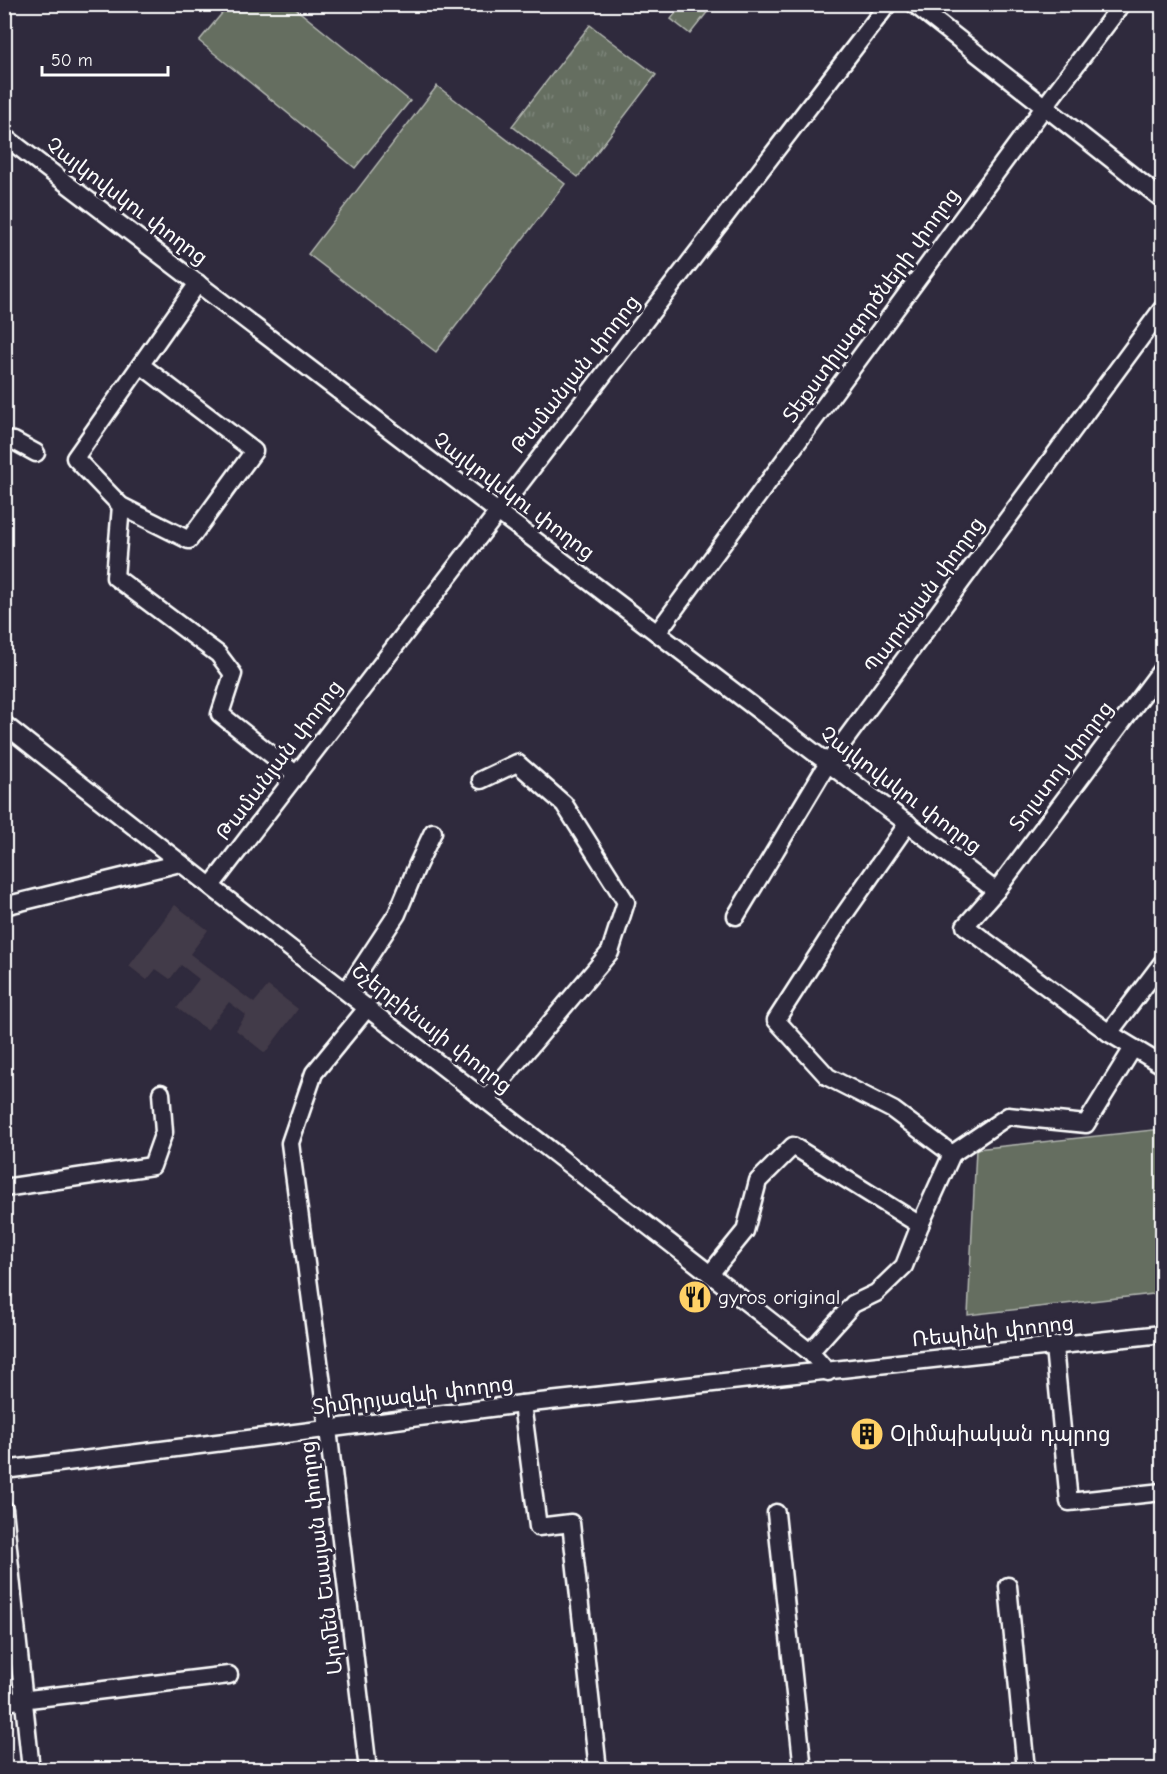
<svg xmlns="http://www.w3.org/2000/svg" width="1167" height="1774" viewBox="0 0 1167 1774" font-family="'Comic Neue','Noto Sans Armenian',sans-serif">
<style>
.built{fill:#433b48}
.grass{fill:url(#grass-tufts);stroke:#b2b6b0;stroke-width:1.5}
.pitch{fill:#656e61;stroke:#b2b6b0;stroke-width:1.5}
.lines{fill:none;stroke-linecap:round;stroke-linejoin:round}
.minor-casing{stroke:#fff;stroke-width:21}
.minor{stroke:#2f2a3d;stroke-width:16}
.labels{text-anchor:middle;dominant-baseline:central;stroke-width:6;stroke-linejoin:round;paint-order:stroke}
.street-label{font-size:21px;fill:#fff;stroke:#2f2a3d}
.poi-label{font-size:21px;fill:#fff;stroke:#2f2a3d;text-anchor:start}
</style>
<defs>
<pattern id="grass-tufts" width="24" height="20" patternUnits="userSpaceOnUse" patternTransform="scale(1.5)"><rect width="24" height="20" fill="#656e61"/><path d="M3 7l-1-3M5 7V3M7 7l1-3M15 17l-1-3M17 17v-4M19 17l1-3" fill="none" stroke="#7c8479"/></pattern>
</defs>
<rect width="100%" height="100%" fill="#2f2a3d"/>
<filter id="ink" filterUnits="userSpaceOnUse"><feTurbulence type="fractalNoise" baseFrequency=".0167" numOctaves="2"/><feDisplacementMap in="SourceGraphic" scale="12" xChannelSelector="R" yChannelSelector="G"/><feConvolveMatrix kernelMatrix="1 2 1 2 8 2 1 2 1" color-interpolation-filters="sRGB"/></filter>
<g filter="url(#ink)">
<!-- built -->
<polygon class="built" points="175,905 208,930 190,954 254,1003 268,986 298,1009 265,1053 236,1030 246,1015 229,1002 207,1030 177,1008 199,979 181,965 170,979 156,969 147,980 129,966"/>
<!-- grass -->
<g class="grass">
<polygon points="682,5 682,4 713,5 690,34 671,19"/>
<polygon points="590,25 656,75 578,177 512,126"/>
</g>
<!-- pitch -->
<g class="pitch">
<polygon points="229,5 291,5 410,101 355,168 199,41"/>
<polygon points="437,86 565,184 436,352 308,254"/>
<polygon points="1162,1129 1162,1293 968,1315 976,1149"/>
</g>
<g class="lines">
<defs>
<g id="minor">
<polyline points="914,4 1162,199"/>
<polyline points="4,136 996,891"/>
<polyline points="141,365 254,451 189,540 121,506 75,458 198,283"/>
<polyline points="4,440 14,441 36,453"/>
<polyline points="121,506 115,577 218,654 233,674 220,714 297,775"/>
<polyline points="657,633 1045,106 1122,4"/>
<polyline points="1162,669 996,891 965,926 1109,1033 1162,963"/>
<path d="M4,724C271,936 542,1142 810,1352L828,1372"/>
<polyline points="481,780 517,763 564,804 626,902 610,952 486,1099"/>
<polyline points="908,823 841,919 776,1020 828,1077 893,1110 952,1154 920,1225"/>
<polyline points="211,886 888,4"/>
<polyline points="4,906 180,863"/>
<polyline points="736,916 828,763 1162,309"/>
<polyline points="347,990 397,914 417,866 433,832"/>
<polyline points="368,1007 314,1073 290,1143 328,1429 368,1770"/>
<polyline points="1109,1033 1162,1065"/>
<polyline points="952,1154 1008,1116 1086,1124 1133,1048"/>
<polyline points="4,1188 152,1166 164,1132 161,1093"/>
<polyline points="710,1274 745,1231 758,1181 793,1146 920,1225 904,1266 876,1293 853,1304 810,1352"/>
<polyline points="1054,1347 1069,1502 1162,1492"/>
<polyline points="522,1404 538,1527 571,1523 598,1770"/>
<polyline points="4,1470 522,1404 1162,1334"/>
<polyline points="4,1509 31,1770"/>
<polyline points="776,1513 803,1770"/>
<polyline points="1008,1586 1026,1770"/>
<polyline points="4,1702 229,1675"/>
</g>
</defs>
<!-- minor casing -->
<use href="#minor" class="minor-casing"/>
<!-- minor -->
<use href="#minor" class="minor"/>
</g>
</g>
<!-- icons -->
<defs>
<symbol id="restaurant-disc" viewBox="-11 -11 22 22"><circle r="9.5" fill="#ffd166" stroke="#2f2a3d"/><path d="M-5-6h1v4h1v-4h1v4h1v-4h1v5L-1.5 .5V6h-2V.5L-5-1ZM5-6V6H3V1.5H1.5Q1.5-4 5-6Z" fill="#111"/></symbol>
<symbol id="building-disc" viewBox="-11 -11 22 22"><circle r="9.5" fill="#ffd166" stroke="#2f2a3d"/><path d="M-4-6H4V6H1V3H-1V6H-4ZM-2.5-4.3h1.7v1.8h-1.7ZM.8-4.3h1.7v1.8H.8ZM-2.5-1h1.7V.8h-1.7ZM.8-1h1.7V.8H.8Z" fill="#111"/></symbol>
</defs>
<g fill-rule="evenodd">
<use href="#restaurant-disc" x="676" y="1278" width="38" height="38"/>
<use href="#building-disc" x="848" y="1415" width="38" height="38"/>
</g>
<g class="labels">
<!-- street labels -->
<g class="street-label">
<text transform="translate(127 201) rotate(37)">Չայկովսկու փողոց</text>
<text transform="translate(871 305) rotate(-54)">Տեքստիլագործների փողոց</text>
<text transform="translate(575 374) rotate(-52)">Թամանյան փողոց</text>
<text transform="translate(514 496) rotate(37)">Չայկովսկու փողոց</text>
<text transform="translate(924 595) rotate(-54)">Պարոնյան փողոց</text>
<text transform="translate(279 760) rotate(-53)">Թամանյան փողոց</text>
<text transform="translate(1061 766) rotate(-53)">Տոլստոյ փողոց</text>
<text transform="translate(901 790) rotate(37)">Չայկովսկու փողոց</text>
<text transform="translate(432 1028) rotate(38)">Շչերբինայի փողոց</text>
<text transform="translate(993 1331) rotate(-6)">Ռեպինի փողոց</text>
<text transform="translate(413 1395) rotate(-7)">Տիմիրյազևի փողոց</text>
<text transform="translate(321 1558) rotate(-97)">Արմեն Եսայան փողոց</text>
</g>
<!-- poi labels -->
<g class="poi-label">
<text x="718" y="1297">gyros original</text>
<text x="890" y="1434">Օլիմպիական դպրոց</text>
</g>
</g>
<!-- margin -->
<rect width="1167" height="1774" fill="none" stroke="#2f2a3d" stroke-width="24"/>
<rect x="12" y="12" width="1143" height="1750" fill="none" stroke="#fff" stroke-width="2" filter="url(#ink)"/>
<!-- scale -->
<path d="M42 66v9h126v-9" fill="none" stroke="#ffffff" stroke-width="3"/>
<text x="51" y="66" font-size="18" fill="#ffffff" stroke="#2f2a3d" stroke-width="4.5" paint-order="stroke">50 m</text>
</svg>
